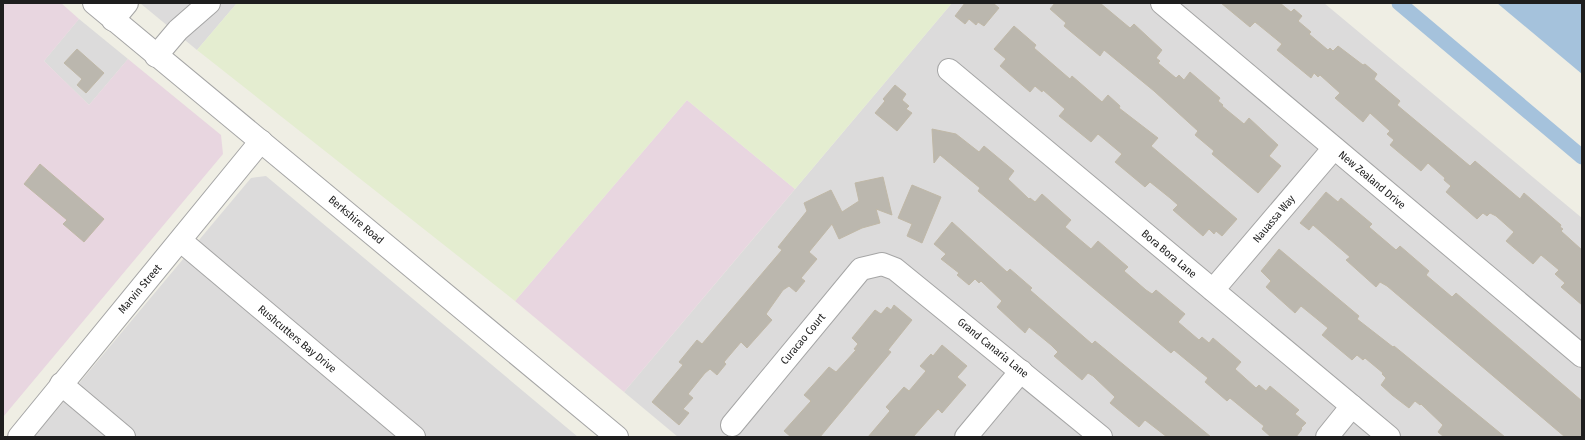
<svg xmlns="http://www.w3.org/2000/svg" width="1585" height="440" viewBox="0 0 1585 440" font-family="'Fira Sans Condensed',sans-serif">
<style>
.residential{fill:#dcdbdb}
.industrial{fill:#e8d6e0}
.farmland{fill:#e4edd0}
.water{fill:#a5c2dc}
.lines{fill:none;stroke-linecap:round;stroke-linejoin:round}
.canal{stroke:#a5c2dc;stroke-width:15}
.building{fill:#bbb7ae;stroke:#c0b8a7}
.minor-casing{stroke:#a5a5a5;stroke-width:24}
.minor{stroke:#fff;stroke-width:22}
.labels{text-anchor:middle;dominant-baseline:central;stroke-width:4;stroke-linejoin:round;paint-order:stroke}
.street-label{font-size:11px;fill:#1e1e1e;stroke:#fff}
</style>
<rect width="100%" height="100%" fill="#efeee4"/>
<!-- residential -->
<g class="residential">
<polygon points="140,3 237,3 197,50"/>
<polygon points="952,3 1324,3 1582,218 1582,437 678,437 624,392"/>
<polygon points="79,19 128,59 89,105 44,61"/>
<polygon points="266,176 578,437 34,437 251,178"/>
</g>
<!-- industrial -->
<g class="industrial">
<polygon points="3,3 61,3 79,19 44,61 89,105 128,59 221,135 223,154 3,417"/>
<polygon points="687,100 795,189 624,392 515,301"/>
</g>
<!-- farmland -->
<polygon class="farmland" points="237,3 952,3 795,189 687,100 515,301 197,50"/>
<!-- water -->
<polygon class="water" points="1497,3 1582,3 1582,74"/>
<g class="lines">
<!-- canal -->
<polyline class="canal" points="1399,3 1582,157"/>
</g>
<!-- building -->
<g class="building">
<polygon points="965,3 993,3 999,8 984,26 978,22 976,25 969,19 965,24 955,16"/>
<polygon points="1055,3 1100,3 1130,28 1134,24 1162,50 1156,58 1160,61 1158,63 1176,78 1179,75 1184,80 1190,72 1220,98 1218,101 1223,105 1222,106 1244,124 1249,118 1278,145 1269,156 1281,166 1258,193 1212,154 1214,151 1195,135 1198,131 1154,91 1104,50 1100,56 1064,26 1066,23 1050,9"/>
<polygon points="1221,3 1280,3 1291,12 1294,9 1302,16 1298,21 1311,32 1309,34 1328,50 1330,48 1333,51 1338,46 1363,65 1365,64 1377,74 1374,79 1400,101 1397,105 1470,166 1475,161 1520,199 1524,193 1561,225 1560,227 1563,229 1561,231 1582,250 1582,305 1561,287 1565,283 1555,274 1559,270 1541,255 1533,264 1506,241 1514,232 1496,216 1490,213 1487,216 1483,213 1477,219 1446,192 1451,186 1444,180 1445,178 1428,163 1421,171 1390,145 1394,140 1387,134 1390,131 1370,113 1363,122 1335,98 1340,93 1320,75 1318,77 1314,73 1311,78 1277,50 1282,44 1255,22 1250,27"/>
<polygon points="1014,26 1036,45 1034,48 1070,79 1072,76 1102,102 1108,95 1120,106 1119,108 1158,138 1151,146 1237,219 1222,236 1216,231 1214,234 1209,229 1203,236 1173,210 1178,205 1170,198 1150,182 1145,187 1115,162 1122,154 1098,134 1091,142 1059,116 1065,109 1043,90 1042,92 1035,86 1030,92 1000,66 1006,59 994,49"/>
<polygon points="77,49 104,73 86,93 77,85 82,79 64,63"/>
<polygon points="895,85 906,94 902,100 909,106 906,109 912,113 897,131 875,113 885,101 883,99"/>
<polygon points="932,129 956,134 979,152 984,146 1014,171 1008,179 1029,199 1030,198 1035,202 1042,194 1071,220 1065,227 1091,249 1098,241 1128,267 1124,271 1146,290 1152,294 1156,290 1185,314 1178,322 1199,340 1202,337 1209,343 1213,338 1241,362 1235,369 1256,388 1259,385 1266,391 1270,386 1299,410 1295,414 1306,423 1301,428 1302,429 1296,437 1271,437 1262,429 1264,426 1230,398 1227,401 1205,382 1208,378 1174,350 1171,353 1087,283 978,191 980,188 940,155 934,163"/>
<polygon points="40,164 104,219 84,242 63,224 67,220 24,184"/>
<polygon points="883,177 892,215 876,209 880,223 862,228 839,239 832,224 809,252 817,259 801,278 805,281 796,292 789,286 783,290 766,314 772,320 747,348 741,342 724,362 726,364 717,375 710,369 705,373 688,394 693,398 683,409 689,413 679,425 652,402 683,365 679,362 697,340 702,344 782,250 778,247 807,211 804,203 831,190 842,212 859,201 855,183"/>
<polygon points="912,185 941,197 922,243 907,236 912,224 898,218"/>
<polygon points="1326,192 1338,202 1341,198 1372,224 1369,227 1396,250 1400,246 1429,271 1426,275 1452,297 1456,293 1582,401 1582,437 1565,437 1387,286 1380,282 1376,287 1346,260 1350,257 1313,225 1309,230 1300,223"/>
<polygon points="952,222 1007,272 1010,269 1032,288 1030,290 1092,344 1095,341 1211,437 1167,437 1145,420 1139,427 1110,403 1115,397 1093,376 1088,373 1082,380 1054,356 1058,352 1051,345 1029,327 1025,333 997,307 1002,301 981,281 979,283 975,279 969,285 957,275 959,273 941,259 946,254 934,244"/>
<polygon points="1279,249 1359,316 1357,319 1393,347 1394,346 1505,437 1444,437 1438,432 1443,425 1421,404 1420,405 1415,401 1409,408 1392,395 1381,385 1386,378 1382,374 1383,373 1365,358 1363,360 1357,355 1352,360 1322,335 1328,328 1301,306 1295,313 1266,287 1271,281 1261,271"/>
<polygon points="894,305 912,320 888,350 891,352 820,437 791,437 784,431 811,401 804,395 829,367 836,372 856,350 854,349 858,344 852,338 875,310 881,314 887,307 891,310"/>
<polygon points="942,345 967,366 957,377 966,385 942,413 938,409 913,437 868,437 890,411 886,407 904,387 909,391 926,371 920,366 931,354 933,356"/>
</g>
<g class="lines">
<defs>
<g id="minor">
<polyline points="94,3 617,437"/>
<polyline points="1162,3 1582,356"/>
<polyline points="113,20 127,3"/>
<polyline points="156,56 178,30 209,3"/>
<polyline points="949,70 1389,437"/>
<polyline points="181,241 414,437"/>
<polyline points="1213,290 1334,148"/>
<polyline points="61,384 124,437"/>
<polyline points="732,425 861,269 882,264 895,269 1101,437"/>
<polyline points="19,437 261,141"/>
<polyline points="966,437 1021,371"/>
<polyline points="1327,437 1352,406"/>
</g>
</defs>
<!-- minor casing -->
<use href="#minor" class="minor-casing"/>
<!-- minor -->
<use href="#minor" class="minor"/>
</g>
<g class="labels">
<!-- street labels -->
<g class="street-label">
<text transform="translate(1372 180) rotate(40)">New Zealand Drive</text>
<text transform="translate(1274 219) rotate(-50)">Nauassa Way</text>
<text transform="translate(356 220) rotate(40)">Berkshire Road</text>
<text transform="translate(1169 254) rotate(40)">Bora Bora Lane</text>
<text transform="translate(140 289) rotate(-50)">Marvin Street</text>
<text transform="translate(297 339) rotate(40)">Rushcutters Bay Drive</text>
<text transform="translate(803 339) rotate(-50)">Curacao Court</text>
<text transform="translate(993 348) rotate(39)">Grand Canaria Lane</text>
</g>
</g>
<!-- border -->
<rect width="1585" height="440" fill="none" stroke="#1e1e1e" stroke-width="8"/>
</svg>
